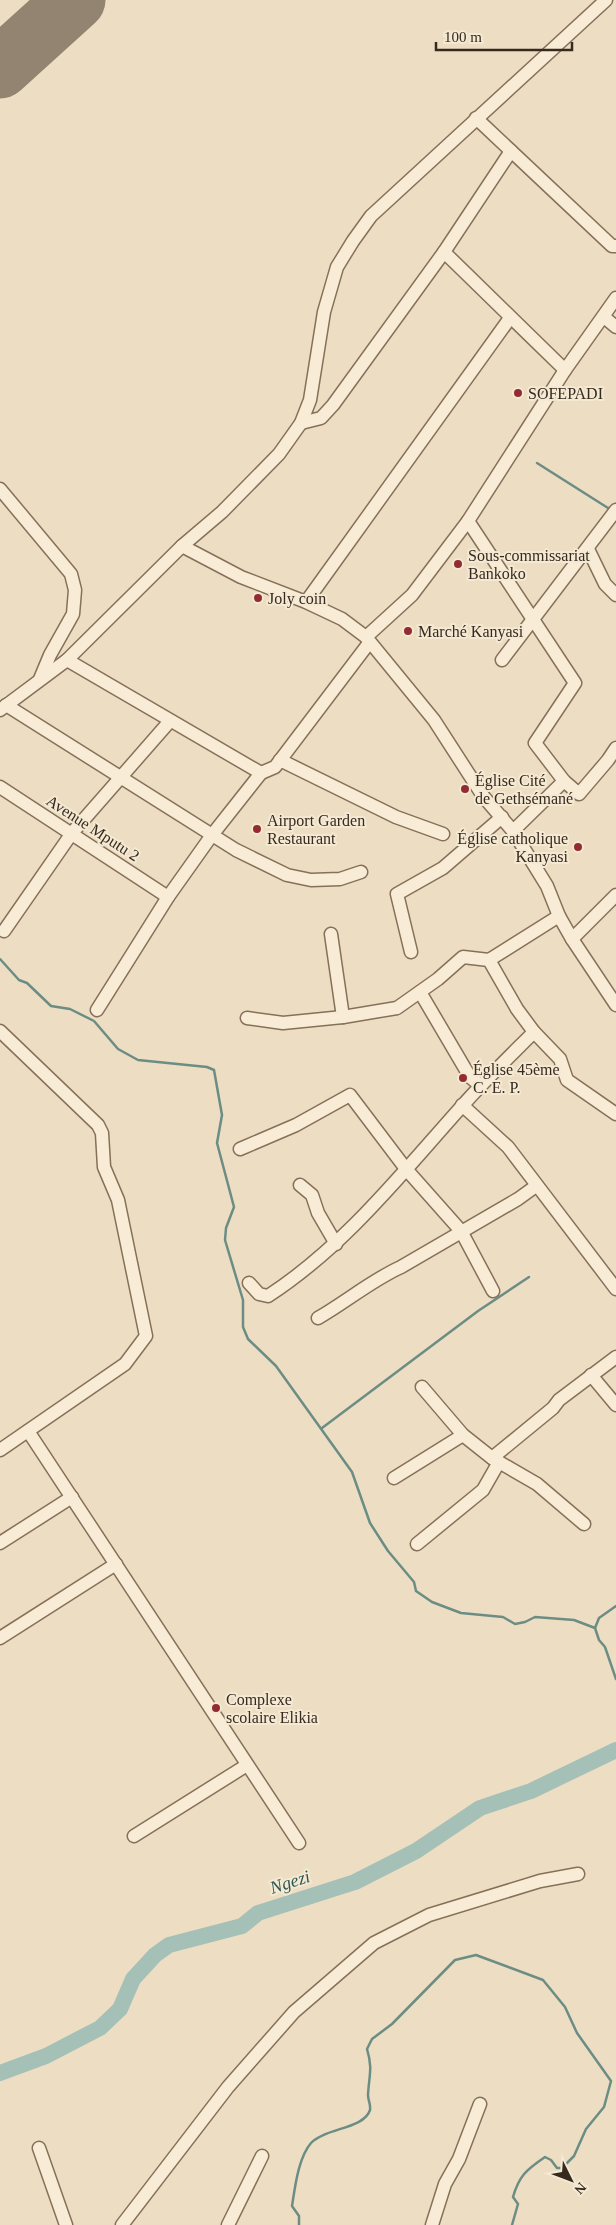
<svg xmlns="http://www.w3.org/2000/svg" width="616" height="2225" viewBox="0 0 616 2225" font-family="'Times New Roman',serif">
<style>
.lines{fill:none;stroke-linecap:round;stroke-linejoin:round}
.stream{stroke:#6c8d84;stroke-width:2.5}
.river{stroke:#a5c0b7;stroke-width:16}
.runway{stroke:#928470;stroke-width:61}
.minor-casing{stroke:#86705a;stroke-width:15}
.minor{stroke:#f8ecd6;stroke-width:12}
.poi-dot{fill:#932c32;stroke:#f4e9d3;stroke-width:2}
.labels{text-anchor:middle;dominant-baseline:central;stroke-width:4;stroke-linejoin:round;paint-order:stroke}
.poi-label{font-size:16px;fill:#37291e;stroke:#f4e9d3;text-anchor:start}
.street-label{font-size:16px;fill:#37291e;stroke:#f4e9d3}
.water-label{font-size:18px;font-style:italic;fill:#2e5651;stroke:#f4e9d3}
</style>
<rect width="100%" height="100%" fill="#eddec3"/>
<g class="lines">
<!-- stream -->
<g class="stream">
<polyline points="537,463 608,508 612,508"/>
<polyline points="0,959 19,980 27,983 51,1006 70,1009 94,1021 118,1049 138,1060 207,1067 214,1070 222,1115 217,1143 234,1207 226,1228 225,1240 243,1300 243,1327 248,1339 276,1366 352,1472 370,1523 388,1551 414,1582 416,1591 432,1602 461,1613 503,1617 515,1624 525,1622 535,1617 574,1620 595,1628 599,1640 605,1647 616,1679"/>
<polyline points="322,1428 478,1311 529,1277"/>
<polyline points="595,1628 599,1618 616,1606"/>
<path d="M299,2225V2216L292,2206C295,2188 298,2158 311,2143C325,2128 364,2129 370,2110C371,2105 368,2100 368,2095C369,2075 373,2069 367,2049L372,2039L392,2024L455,1960L476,1955L543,1980L565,2007L577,2033L611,2081L604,2107L586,2129L574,2156L562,2168H557L551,2160L545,2157C526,2170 519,2176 513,2197L518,2204L512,2225"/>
</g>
<!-- river -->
<polyline class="river" points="0,2073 46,2056 100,2028 120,2009 133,1979 155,1955 169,1945 242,1926 258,1913 355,1882 416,1851 480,1808 531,1791 616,1750"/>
<!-- runway -->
<polyline class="runway" points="0,68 75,0"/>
<defs>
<g id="minor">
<polyline points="476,118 612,246 616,246"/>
<polyline points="444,252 565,370"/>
<polyline points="604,317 616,327"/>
<polyline points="301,423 321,418 333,405 444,252 511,151"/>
<polyline points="0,489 71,574 75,590 73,614 50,655 40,679"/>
<polyline points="468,521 575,683 535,743 564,781"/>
<polyline points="182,546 241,577 306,602 342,619 366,637 434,720 483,796 513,831 547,886 559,916 572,939 616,1005"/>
<polyline points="588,549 605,584 616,595"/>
<polyline points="306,602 510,318"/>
<polyline points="366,637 412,595 468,521 565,370 616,298"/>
<polyline points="67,660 261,773 275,767 369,643"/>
<polyline points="502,660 616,510"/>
<polyline points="6,705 236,850 287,875 311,880 340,879 361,872"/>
<polyline points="0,710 67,660 182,546 222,512 279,454 301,423 310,400 324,312 337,267 353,241 371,216 606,0"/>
<polyline points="280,760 396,817 443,834"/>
<polyline points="0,787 168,897"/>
<polyline points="513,831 564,781 579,794 608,760 616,748"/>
<polyline points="4,931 72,833 170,721"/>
<polyline points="331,934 343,1017"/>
<polyline points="572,939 616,895"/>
<polyline points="411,952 397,894 443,868 502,817"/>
<polyline points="489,960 517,1009 534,1032 560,1059 567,1080 616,1114"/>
<polyline points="420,992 470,1077 481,1086"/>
<polyline points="97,1010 168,897 212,835 261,773"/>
<polyline points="247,1018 283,1023 343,1017 397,1008 438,979 463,957 489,960 559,916"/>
<polyline points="0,1031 98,1125 102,1133 104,1167 118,1200 146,1336 125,1364 0,1450"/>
<polyline points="462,1105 508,1147 616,1289"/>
<polyline points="240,1149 296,1125 350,1095 406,1169 461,1231 493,1291"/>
<polyline points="300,1185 312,1195 318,1213 336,1244"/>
<path d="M249,1283L259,1294L268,1296C345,1246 402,1173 463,1105C485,1080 510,1056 534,1032"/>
<path d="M318,1318C346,1302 372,1280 401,1267L518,1199L536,1186"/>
<polyline points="591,1375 616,1405"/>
<polyline points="422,1387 463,1435 492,1458 537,1484 584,1524"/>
<polyline points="28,1431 299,1843"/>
<polyline points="492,1458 553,1408 559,1400 616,1357"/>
<polyline points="394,1478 463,1435"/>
<polyline points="0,1543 72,1497"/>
<polyline points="417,1544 483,1490 499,1462"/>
<polyline points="0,1638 116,1564"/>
<polyline points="134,1836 247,1765"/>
<polyline points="39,2148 66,2225"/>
<polyline points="122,2225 228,2087 294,2012 374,1943 429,1915 540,1881 578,1874"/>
<polyline points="228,2225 262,2156"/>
<polyline points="432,2225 445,2184 459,2159 480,2104"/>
</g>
</defs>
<!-- minor casing -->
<use href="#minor" class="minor-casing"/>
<!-- minor -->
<use href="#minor" class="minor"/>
</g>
<!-- markers -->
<g class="poi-dot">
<circle cx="518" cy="393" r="5"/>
<circle cx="458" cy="564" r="5"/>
<circle cx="258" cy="598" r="5"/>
<circle cx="408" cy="631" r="5"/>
<circle cx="465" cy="789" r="5"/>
<circle cx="257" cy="829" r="5"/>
<circle cx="578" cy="847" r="5"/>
<circle cx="463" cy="1078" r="5"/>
<circle cx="216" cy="1708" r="5"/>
</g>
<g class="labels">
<!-- poi labels -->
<g class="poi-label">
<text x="528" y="393">SOFEPADI</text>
<text x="468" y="555">Sous-commissariat<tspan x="468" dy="18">Bankoko</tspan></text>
<text x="268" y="598">Joly coin</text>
<text x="418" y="631">Marché Kanyasi</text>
<text x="475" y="780">Église Cité<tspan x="475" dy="18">de Gethsémané</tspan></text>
<text x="267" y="820">Airport Garden<tspan x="267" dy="18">Restaurant</tspan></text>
<text x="568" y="838" text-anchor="end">Église catholique<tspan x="568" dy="18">Kanyasi</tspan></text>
<text x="473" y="1069">Église 45ème<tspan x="473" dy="18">C. E. P.</tspan></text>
<text x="226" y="1699">Complexe<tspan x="226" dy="18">scolaire Elikia</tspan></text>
</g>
<!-- street labels -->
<g class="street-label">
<text transform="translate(93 828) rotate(33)">Avenue Mputu 2</text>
</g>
<!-- water labels -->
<g class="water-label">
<text transform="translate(290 1882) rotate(-18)">Ngezi</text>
</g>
</g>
<!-- north arrow -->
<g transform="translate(571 2180) rotate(132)" stroke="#f4e9d3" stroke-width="4" paint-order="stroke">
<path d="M0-4L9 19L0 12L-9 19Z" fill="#37291e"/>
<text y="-8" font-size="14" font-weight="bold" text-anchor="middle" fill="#37291e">N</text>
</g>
<!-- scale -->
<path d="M436 42v8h136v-8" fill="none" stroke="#37291e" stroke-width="2.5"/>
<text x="444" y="42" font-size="15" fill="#37291e" stroke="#f4e9d3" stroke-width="4" paint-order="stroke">100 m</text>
</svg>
